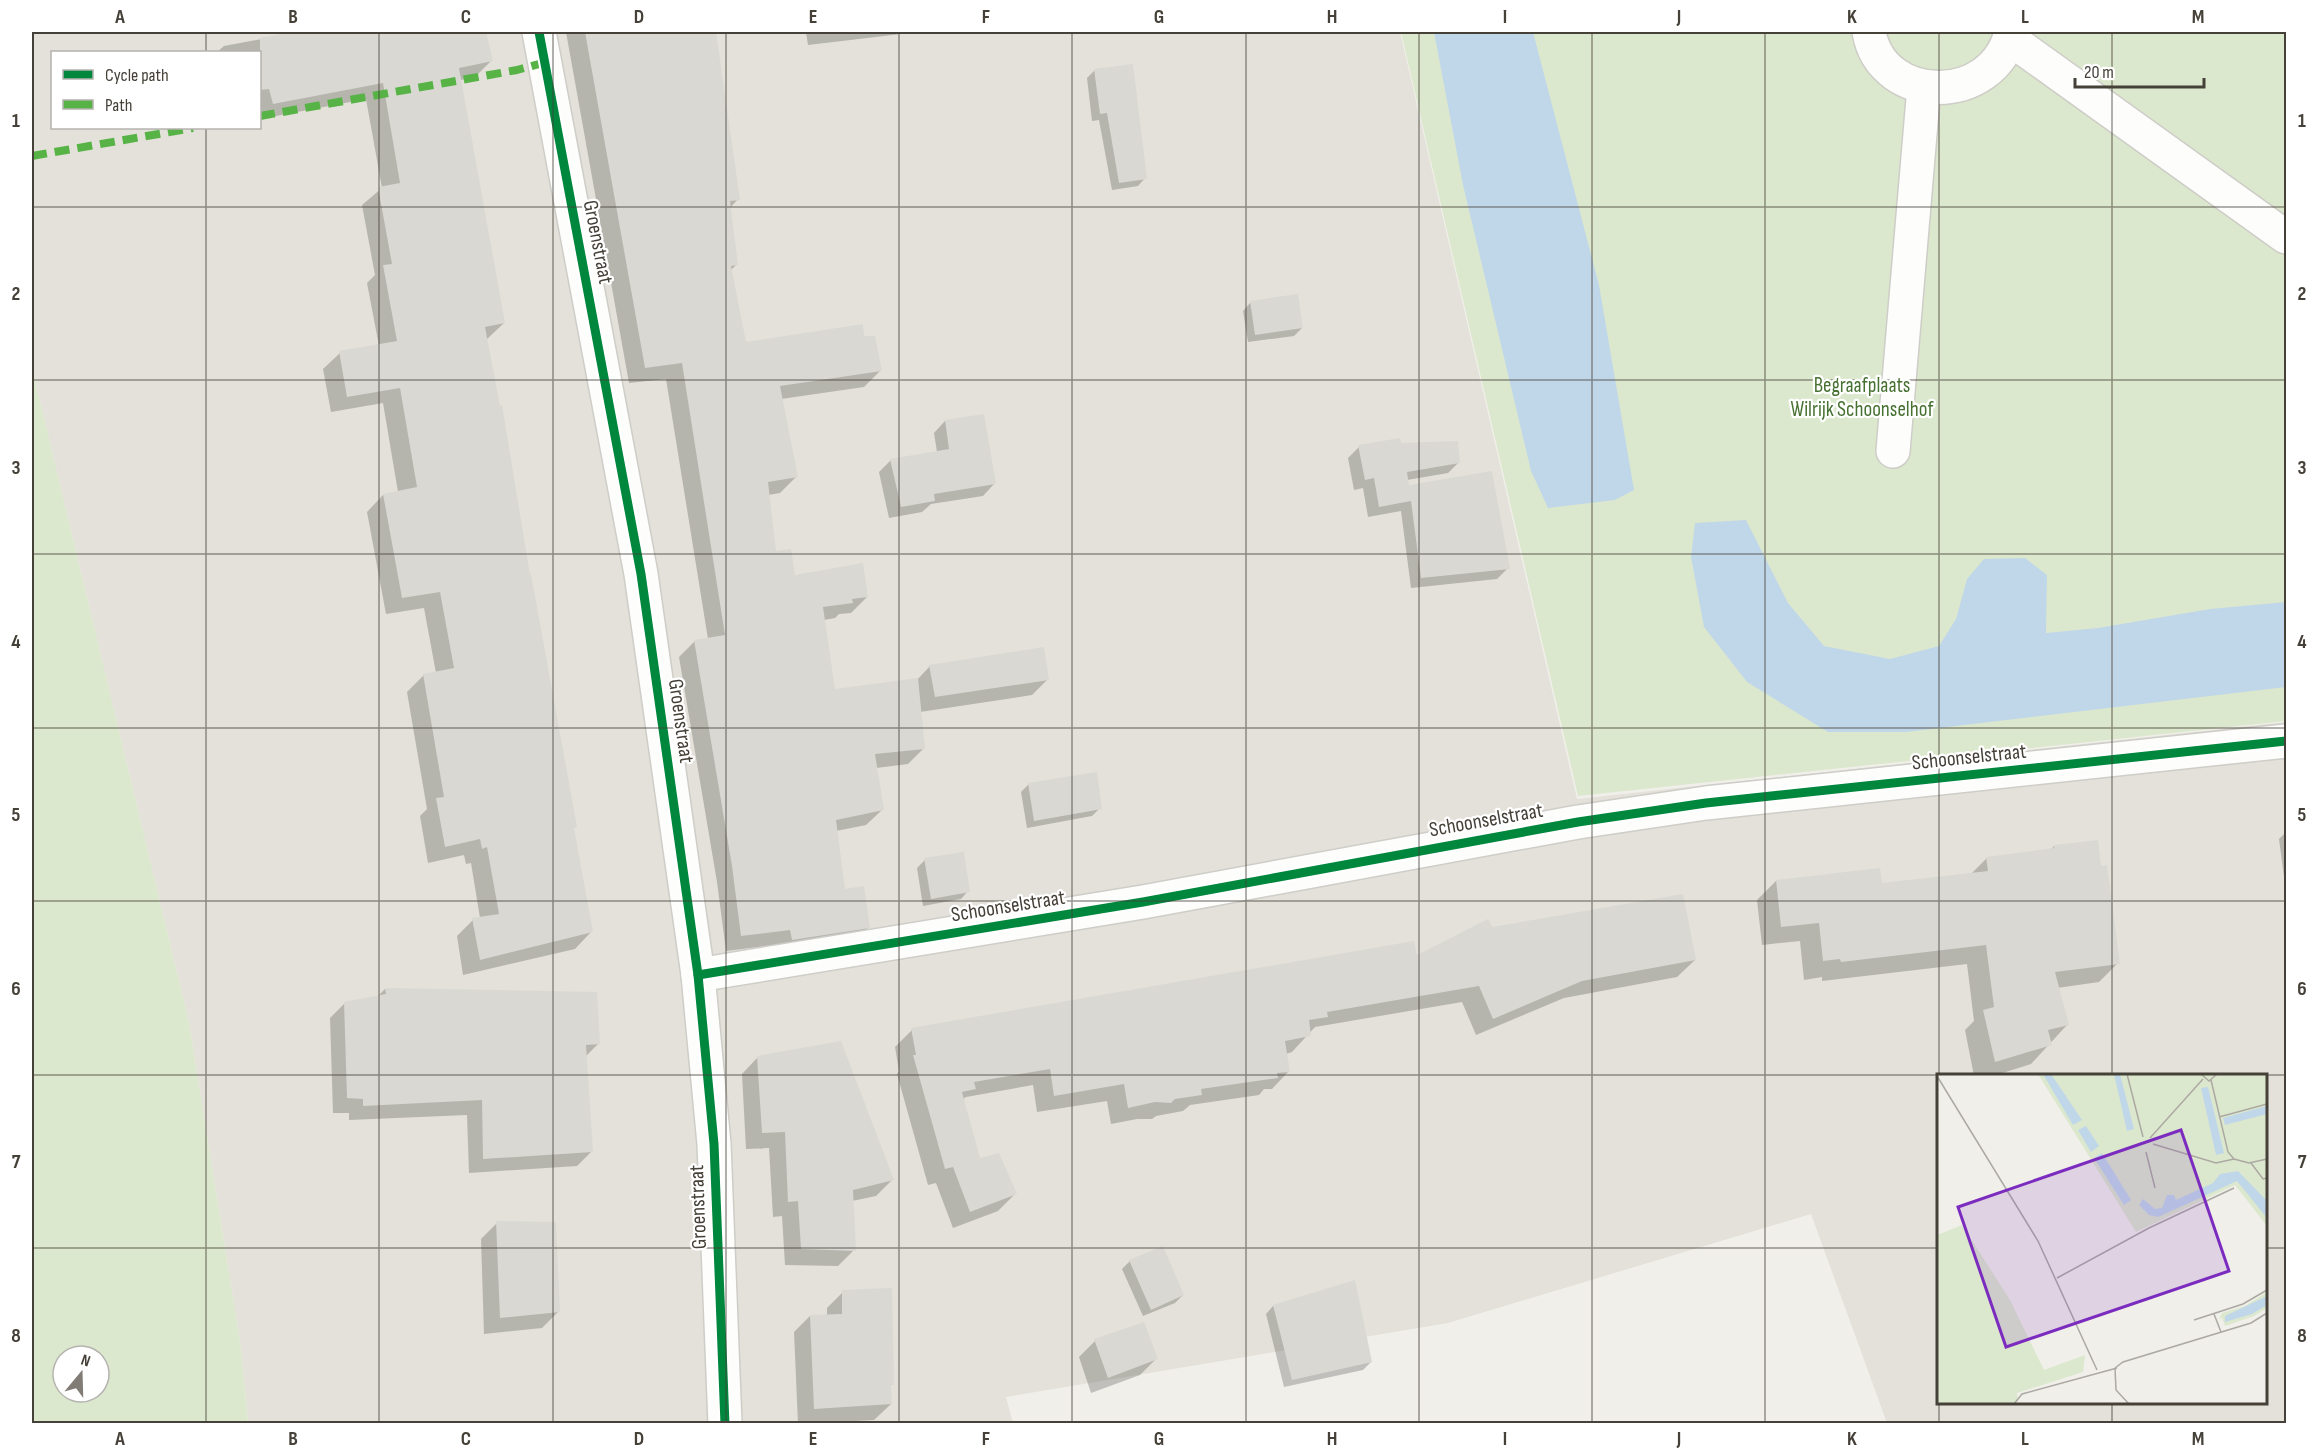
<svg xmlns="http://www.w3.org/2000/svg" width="2318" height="1455" viewBox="0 0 2318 1455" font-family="'Sofia Sans Condensed',sans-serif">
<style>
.residential{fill:#e3e1d9;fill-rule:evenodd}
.green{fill:#dce8cd;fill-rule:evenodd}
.water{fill:#c0d7e9}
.shadow{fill:#0003}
.building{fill:#d9d8d3}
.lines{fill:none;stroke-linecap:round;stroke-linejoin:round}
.minor-casing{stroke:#cecdc8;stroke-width:36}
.minor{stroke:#fdfdfc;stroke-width:33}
.quiet{stroke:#57b346;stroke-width:8;stroke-dasharray:15 8;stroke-linecap:butt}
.cycleway-casing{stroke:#fff;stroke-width:13}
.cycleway{stroke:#00873e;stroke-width:9}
.grid{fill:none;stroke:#454038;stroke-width:1.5;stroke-opacity:0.55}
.labels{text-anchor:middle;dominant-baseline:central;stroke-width:4.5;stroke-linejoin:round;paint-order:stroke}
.street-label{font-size:21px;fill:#454038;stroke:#fff}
.park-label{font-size:21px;fill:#477131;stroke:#fff}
.inset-road{fill:none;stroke:#aca9a3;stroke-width:1.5}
.view{fill:#7b2cbf;fill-opacity:0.15;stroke:#7b2cbf;stroke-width:3}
.inset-edge{fill:none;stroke:#454038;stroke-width:3}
.neatline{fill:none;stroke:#454038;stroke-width:2}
.grid-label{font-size:20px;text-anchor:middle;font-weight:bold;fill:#454038}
</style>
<rect width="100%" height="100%" fill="#f0efea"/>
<!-- residential -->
<path class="residential" d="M32,32H1400L1577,799L2286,722V1423H1887L1811,1214L1448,1323L1006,1397L1013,1423H248L241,1348L189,1023L32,368ZM52,52H260V128H52ZM1938,1076H2266V1402H1938Z"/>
<!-- green -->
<g class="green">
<polygon points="1401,32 2286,32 2286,721 1578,796"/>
<path d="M32,368L189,1023L241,1348L248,1423H32ZM63,1356H99V1392H63Z"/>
</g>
<!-- water -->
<g class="water">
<polygon points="1434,32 1533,32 1599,285 1634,490 1615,500 1548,508 1531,471 1463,185"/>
<polygon points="1746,520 1788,603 1824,646 1890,659 1939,646 1956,619 1967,579 1984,559 2025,558 2047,575 2046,633 2098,628 2210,609 2286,602 2286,687 1906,732 1828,732 1747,682 1704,627 1691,557 1695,523"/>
</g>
<!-- shadow -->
<g class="shadow">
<polygon points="299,32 485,32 491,61 474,78 460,80 504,323 486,340 591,932 575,949 463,975 457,936 473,920 480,918 471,863 466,864 464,855 428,863 420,816 427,809 407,692 424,675 436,673 424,608 386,614 367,512 383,495 398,492 383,403 331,412 323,369 340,353 379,346 367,283 375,275 362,205 382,188 366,99 260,119 260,52 217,52 224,46"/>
<polygon points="566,32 715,32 738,199 729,209 736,265 731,270 744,344 863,338 880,371 864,387 781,399 796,477 780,493 768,495 774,553 794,576 867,597 851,613 839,614 835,618 824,620 834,691 917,680 930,666 1048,679 1032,695 920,712 924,748 908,764 876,768 882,810 866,825 836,831 843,891 869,927 853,943 776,955 775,945 726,951 717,882 679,657 695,641 708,639 666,379 629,383"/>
<polygon points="806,32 918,32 808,45"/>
<polygon points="1095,70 1145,178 1138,186 1112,190 1099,120 1092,121 1087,78"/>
<polygon points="1250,303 1302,328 1294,336 1248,342 1243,311"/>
<polygon points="945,421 994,484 983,496 931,504 922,512 889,518 879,472 891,460 937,452 934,433"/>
<polygon points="1400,445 1459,462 1448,473 1407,480 1408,487 1508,568 1497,579 1411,588 1401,511 1368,517 1363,488 1354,490 1348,458 1359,447"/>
<polygon points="1029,784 1100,808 1092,816 1027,828 1021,792"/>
<polygon points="2286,832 2286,892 2279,839"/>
<polygon points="2054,846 2118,963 2099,982 2057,988 2067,1025 2031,1064 1993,1076 1974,1076 1965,1030 1974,1021 1967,964 1822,981 1822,977 1804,980 1800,941 1762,945 1757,900 1776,881 1881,885 1970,875 1987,858 2051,850"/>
<polygon points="925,860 968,891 961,899 923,906 917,868"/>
<polygon points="1491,929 1695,960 1677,977 1564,998 1476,1035 1462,1002 1315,1027 1292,1052 1286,1054 1289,1071 1272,1089 1264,1089 1259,1095 1190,1105 1183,1111 1156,1116 1152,1119 1137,1119 1111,1124 1107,1101 1037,1112 1033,1085 966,1097 963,1099 978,1160 1015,1194 998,1211 953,1228 936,1183 928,1185 897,1074 899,1071 895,1047 912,1030 1416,957"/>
<polygon points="385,989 598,1044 585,1057 592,1151 577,1166 469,1173 467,1115 349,1120 349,1113 333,1113 330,1018 345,1003 377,997"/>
<polygon points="758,1057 892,1180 876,1196 852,1201 854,1250 838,1266 785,1265 782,1216 773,1217 769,1148 746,1149 742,1074"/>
<polygon points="497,1223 559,1311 542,1328 484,1334 481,1239"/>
<polygon points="1130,1261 1183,1295 1175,1303 1143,1316 1122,1269"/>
<polygon points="843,1292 892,1384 889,1387 891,1404 874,1420 798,1424 794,1332 810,1316 827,1316 827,1308"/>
<polygon points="1273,1306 1371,1362 1363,1370 1284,1387 1266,1314"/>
<polygon points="1095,1341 1156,1359 1140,1375 1091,1393 1079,1357"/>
</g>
<!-- building -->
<g class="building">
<polygon points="291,32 486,32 493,61 459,68 505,323 485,327 500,406 502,405 530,575 531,574 577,827 574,828 593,932 480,960 472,918 499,914 487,847 482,849 480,839 445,847 436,798 444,797 423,674 454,668 440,592 402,598 383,494 417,487 400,388 347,397 339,351 397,341 383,265 392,264 378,187 400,183 383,83 273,104 269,89 260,90 260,38"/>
<polygon points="585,32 716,32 740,200 730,201 738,265 731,266 746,342 863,324 864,336 875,336 882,371 780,386 798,477 768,482 776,551 791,549 795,575 863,563 868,597 852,599 853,603 823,607 835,689 918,678 925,749 875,754 884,810 836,820 845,889 864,886 870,928 792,940 790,930 741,936 732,866 694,640 725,635 682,363 645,368"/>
<polygon points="1133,64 1147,179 1119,183 1107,113 1100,114 1094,69"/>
<polygon points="1298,294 1303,328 1255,335 1250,301"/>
<polygon points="984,414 996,484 934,494 935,501 901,507 890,459 949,449 945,420"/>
<polygon points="1400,438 1401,443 1458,441 1460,463 1407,472 1409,485 1492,471 1510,569 1421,578 1411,501 1379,507 1374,478 1365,480 1358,445"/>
<polygon points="1044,647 1049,680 935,697 929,665"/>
<polygon points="1097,772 1102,809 1034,821 1028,783"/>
<polygon points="2098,840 2101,866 2107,865 2120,964 2055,972 2069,1025 2048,1030 2052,1045 1995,1062 1983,1010 1994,1007 1986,945 1841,962 1840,959 1823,961 1819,923 1781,927 1776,880 1880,868 1882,883 1988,871 1986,857 2054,848 2054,845"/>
<polygon points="964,852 970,892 931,899 924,858"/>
<polygon points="1683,894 1696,960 1582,981 1493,1019 1479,986 1327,1012 1328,1017 1309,1020 1311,1036 1285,1041 1290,1072 1277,1073 1278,1078 1201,1089 1202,1095 1175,1099 1171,1103 1155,1102 1128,1108 1124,1084 1054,1096 1050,1069 974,1082 976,1089 962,1092 980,1158 999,1153 1017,1194 970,1212 953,1167 945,1169 913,1055 916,1055 911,1028 1414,941 1417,955 1488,919 1492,927"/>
<polygon points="385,988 597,992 600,1044 586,1045 593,1152 483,1159 482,1100 363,1106 363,1099 347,1098 344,1002 386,994"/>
<polygon points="841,1041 894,1180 853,1190 856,1251 801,1249 798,1201 788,1202 785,1132 762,1133 757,1056"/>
<polygon points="496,1221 556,1222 560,1312 500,1318"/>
<polygon points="1163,1246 1184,1295 1151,1310 1129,1260"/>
<polygon points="1355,1280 1372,1362 1292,1380 1273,1305"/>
<polygon points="892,1288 894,1385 891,1385 892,1404 814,1409 810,1315 842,1314 842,1290"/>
<polygon points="1144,1322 1158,1359 1108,1378 1094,1339"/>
</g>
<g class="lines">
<defs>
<g id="minor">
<polyline points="539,32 641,574 698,975 714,1144 725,1424"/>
<path d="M1869,32C1882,106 1994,106 2011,32"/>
<polyline points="2010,39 2286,237"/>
<polyline points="1893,451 1924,87"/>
<polyline points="698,975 1143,902 1578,822 1706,803 2286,741"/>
</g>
</defs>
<!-- minor casing -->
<use href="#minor" class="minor-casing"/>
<!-- minor -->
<use href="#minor" class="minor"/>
<!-- quiet -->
<g class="quiet">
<polyline points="260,116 517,70 546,62"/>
<polyline points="32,156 193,128"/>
</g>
<defs>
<g id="cycleway">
<polyline points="539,32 641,574 698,975 714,1144 725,1424"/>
<polyline points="698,975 1143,902 1578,822 1706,803 2286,741"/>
</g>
</defs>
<!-- cycleway casing -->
<use href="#cycleway" class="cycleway-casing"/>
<!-- cycleway -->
<use href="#cycleway" class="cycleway"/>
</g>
<!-- grid -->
<path class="grid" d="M206,32V52M379,32V1424M553,32V1424M726,32V1424M899,32V1424M1072,32V1424M1246,32V1424M1419,32V1424M1592,32V1424M1765,32V1424M1939,32V1076M2112,32V1076M206,128V1424M32,207H2286M32,380H2286M32,554H2286M32,728H2286M32,901H2286M32,1075H2286M32,1248H1938M2266,1248H2286M1939,1402V1424M2112,1402V1424"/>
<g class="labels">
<!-- street labels -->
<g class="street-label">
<text transform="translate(598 242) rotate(79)">Groenstraat</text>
<text transform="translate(681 721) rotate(82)">Groenstraat</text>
<text transform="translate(1969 757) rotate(-6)">Schoonselstraat</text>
<text transform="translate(1486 820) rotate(-10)">Schoonselstraat</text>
<text transform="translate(1008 906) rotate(-9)">Schoonselstraat</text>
<text transform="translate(698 1207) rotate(-92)">Groenstraat</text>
</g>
<!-- park labels -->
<g class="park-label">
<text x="1862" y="385">Begraafplaats<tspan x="1862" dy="24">Wilrijk Schoonselhof</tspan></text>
</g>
</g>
<!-- overview -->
<g transform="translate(1937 1074)">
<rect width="330" height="330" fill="#f0efea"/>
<path d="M101,0H330V152L298,111L199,158ZM25,151L73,226L107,296L148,281L146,298L80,319L81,327L72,330H0V161ZM330,218V234L317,242L288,252L285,244L282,245L285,239L308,232Z" fill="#dce8cd"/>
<path d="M106,0H114L145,46L136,51ZM177,0H183L197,55L190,57ZM271,13L287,79L279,81L264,14ZM330,32V40L288,51L286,44ZM149,52L162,72L154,78L141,56ZM165,79L194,126L187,131L157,84ZM301,97L330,127V144L300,107L221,143L212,141L202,131L206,125L218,135L225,134L230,121H237L239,126L276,109L283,100ZM330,222V231L315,240L288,248V242Z" fill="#c0d7e9"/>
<path class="inset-road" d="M190,0L206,63M264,0L272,7L280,0M0,2L101,167L160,296M274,6L291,78L297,85L312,89L330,85M282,43L330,30M213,64L266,5M216,70L279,89L297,85M209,78L218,114M314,89L326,105L330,104M120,204L212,154L297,114M277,240L284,258M257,246L306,230L330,216M178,294L186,288L314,249L330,239M178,294L179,316L192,330M77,330L85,320L180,294"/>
<path class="view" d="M244,56L292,197L69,273L21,133Z"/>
<rect width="330" height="330" class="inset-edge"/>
</g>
<!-- border -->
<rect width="2318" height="1455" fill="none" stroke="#ffffff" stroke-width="66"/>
<!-- legend -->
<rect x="51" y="51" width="210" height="78" fill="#ffffff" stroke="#b5b3af" stroke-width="1.5"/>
<rect x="63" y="70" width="30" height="9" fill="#00873e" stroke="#b5b3af" stroke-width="1.5"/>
<text x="105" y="81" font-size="18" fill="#454038">Cycle path</text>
<rect x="63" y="100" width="30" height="9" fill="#57b346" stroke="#b5b3af" stroke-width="1.5"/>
<text x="105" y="111" font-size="18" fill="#454038">Path</text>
<!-- north arrow -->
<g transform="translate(81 1374) rotate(19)"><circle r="28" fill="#ffffff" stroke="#b5b3af" stroke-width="1.5"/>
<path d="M0-4.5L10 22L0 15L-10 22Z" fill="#817d76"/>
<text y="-9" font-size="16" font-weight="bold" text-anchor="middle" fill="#454038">N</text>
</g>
<!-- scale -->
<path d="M2075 78v9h129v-9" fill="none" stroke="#454038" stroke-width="3"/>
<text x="2084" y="78" font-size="18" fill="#454038" stroke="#ffffff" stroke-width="4.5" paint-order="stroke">20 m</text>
<rect x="33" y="33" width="2252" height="1389" class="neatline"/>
<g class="grid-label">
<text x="120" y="23">A</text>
<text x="293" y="23">B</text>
<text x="466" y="23">C</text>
<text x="639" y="23">D</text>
<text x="813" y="23">E</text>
<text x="986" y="23">F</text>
<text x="1159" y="23">G</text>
<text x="1332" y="23">H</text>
<text x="1505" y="23">I</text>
<text x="1679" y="23">J</text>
<text x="1852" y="23">K</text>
<text x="2025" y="23">L</text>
<text x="2198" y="23">M</text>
<text x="16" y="127">1</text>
<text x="2302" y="127">1</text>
<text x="16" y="300">2</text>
<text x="2302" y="300">2</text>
<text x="16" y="474">3</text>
<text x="2302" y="474">3</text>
<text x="16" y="648">4</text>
<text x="2302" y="648">4</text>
<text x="16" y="821">5</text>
<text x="2302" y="821">5</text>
<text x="16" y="995">6</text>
<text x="2302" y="995">6</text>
<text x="16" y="1168">7</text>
<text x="2302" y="1168">7</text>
<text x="16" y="1342">8</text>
<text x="2302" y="1342">8</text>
<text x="120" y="1445">A</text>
<text x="293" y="1445">B</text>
<text x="466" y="1445">C</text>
<text x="639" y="1445">D</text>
<text x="813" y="1445">E</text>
<text x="986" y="1445">F</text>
<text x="1159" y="1445">G</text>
<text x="1332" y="1445">H</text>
<text x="1505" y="1445">I</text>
<text x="1679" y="1445">J</text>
<text x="1852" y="1445">K</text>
<text x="2025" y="1445">L</text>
<text x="2198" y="1445">M</text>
</g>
</svg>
